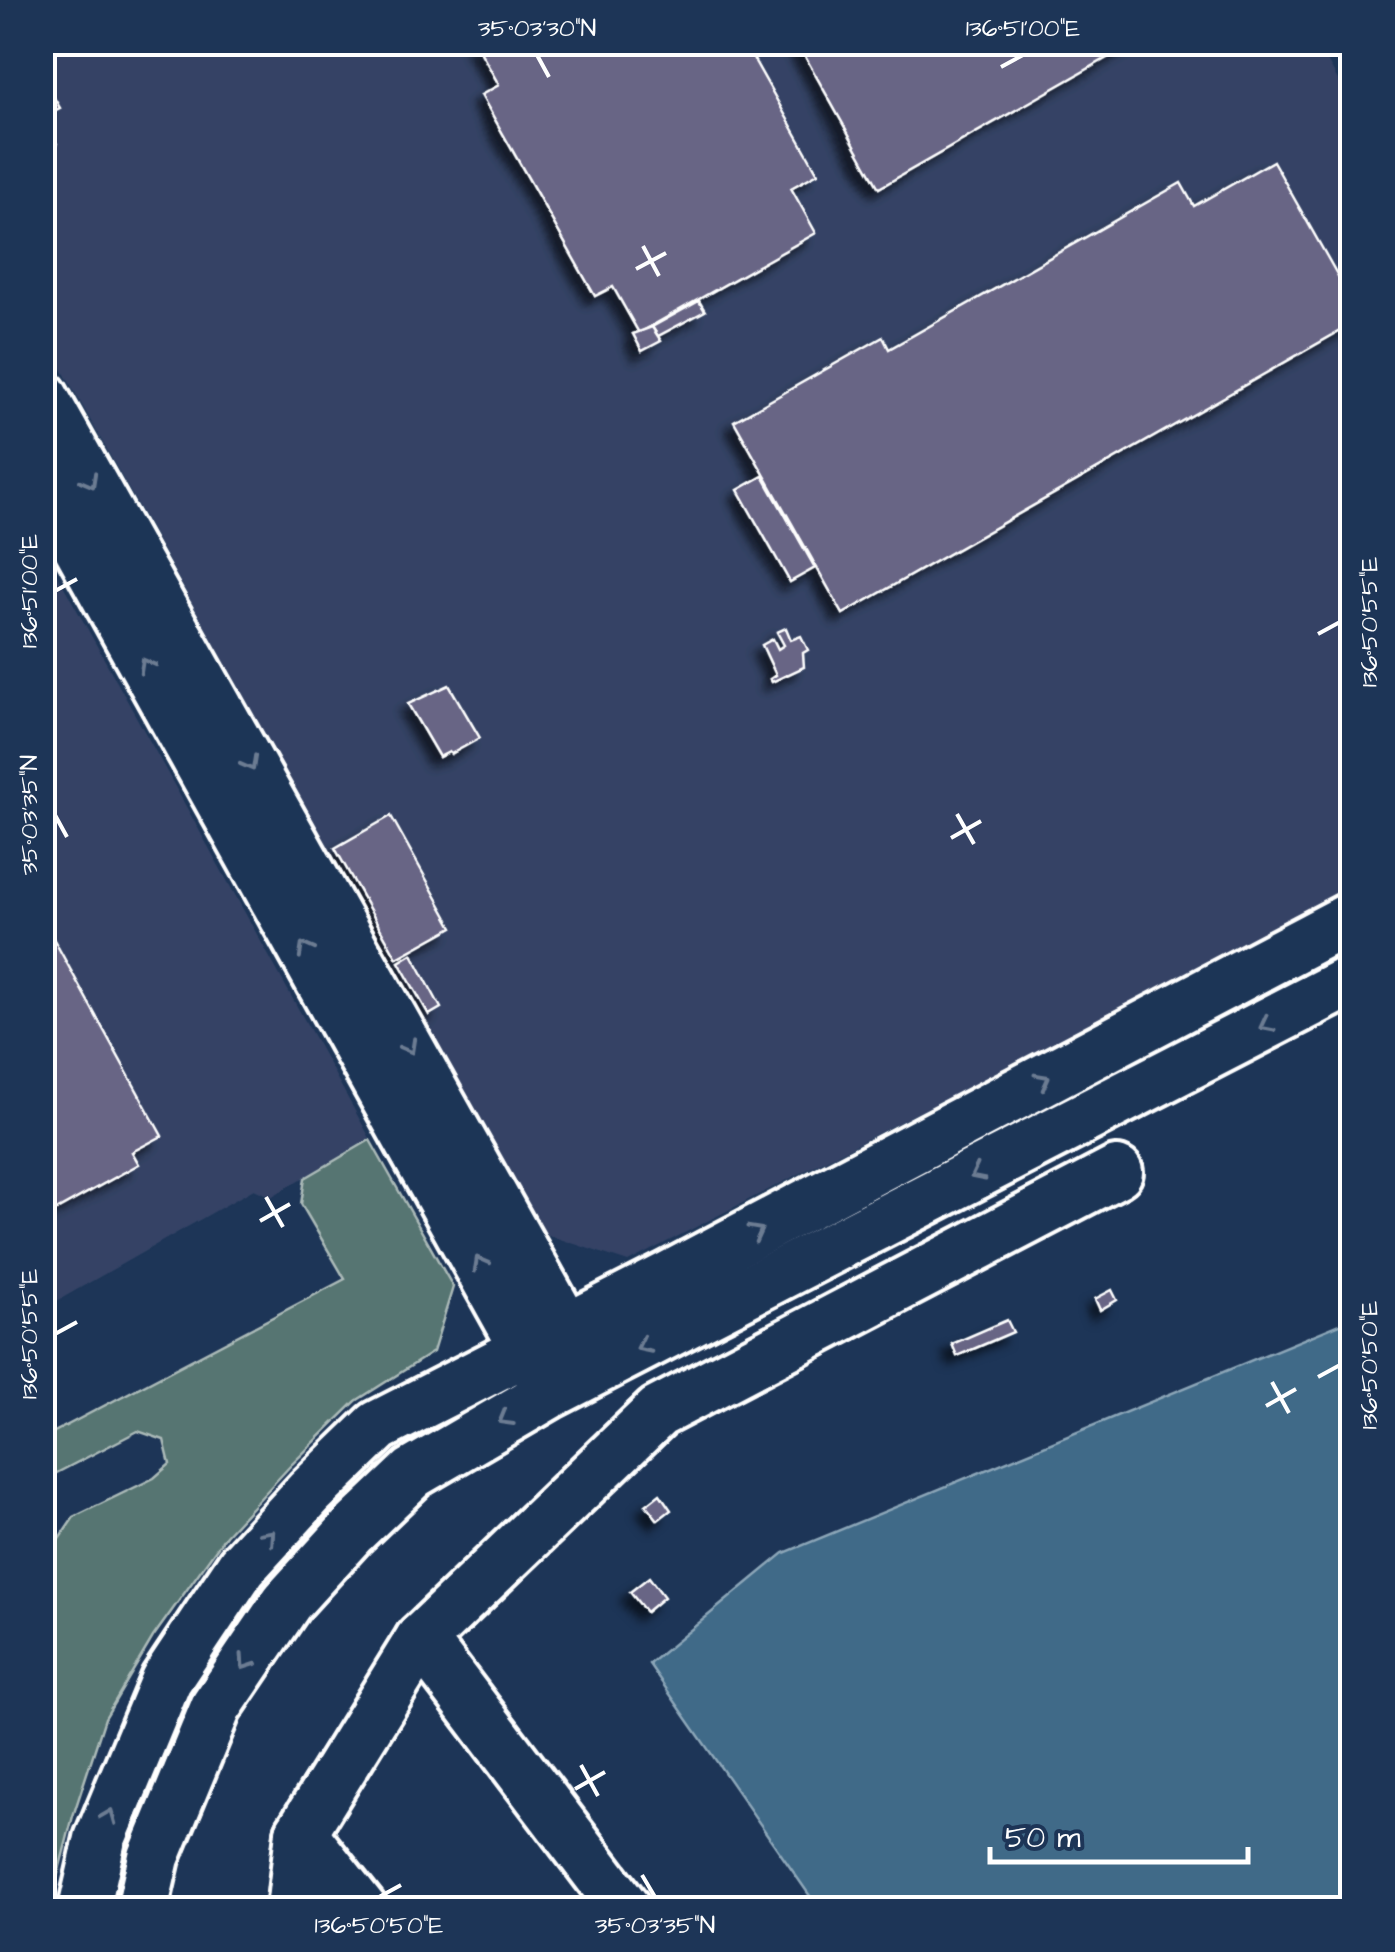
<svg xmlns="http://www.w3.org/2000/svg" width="1395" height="1952" viewBox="0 0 1395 1952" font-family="'Architects Daughter',sans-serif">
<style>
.built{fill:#344365}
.green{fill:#577472;stroke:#abbab8;stroke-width:2.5}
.water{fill:#406a88;stroke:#8ca6b8;stroke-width:2.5}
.building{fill:#686585;stroke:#fff;stroke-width:2.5;filter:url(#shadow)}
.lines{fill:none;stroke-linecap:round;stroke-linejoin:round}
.minor-casing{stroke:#fff;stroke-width:58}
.minor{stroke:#1d3557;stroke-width:50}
.oneway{stroke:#6c7c92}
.ticks{fill:none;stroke:#fff;stroke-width:4}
.neatline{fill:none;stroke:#fff;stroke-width:4}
.ticks-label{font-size:25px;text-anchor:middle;fill:#fff}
</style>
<defs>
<filter id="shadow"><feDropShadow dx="-9" dy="9" stdDeviation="5" flood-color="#0009"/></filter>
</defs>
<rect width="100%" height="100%" fill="#1d3557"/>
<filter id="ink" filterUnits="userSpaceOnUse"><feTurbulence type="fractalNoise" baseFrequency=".01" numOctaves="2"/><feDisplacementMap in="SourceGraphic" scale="20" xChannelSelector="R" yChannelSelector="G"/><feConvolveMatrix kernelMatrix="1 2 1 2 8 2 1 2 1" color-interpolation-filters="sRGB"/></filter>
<g filter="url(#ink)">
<!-- built -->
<g class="built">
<polygon points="42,43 1317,43 1352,105 1352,889 628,1262 542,1233 43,335"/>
<polygon points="42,547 370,1138 271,1197 254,1189 43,1309"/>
</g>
<!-- green -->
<polygon class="green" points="370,1140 453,1287 433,1352 356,1401 292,1464 226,1535 153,1637 105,1718 73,1816 49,1909 43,1909 43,1554 53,1548 74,1517 154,1478 170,1464 164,1440 138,1431 43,1480 43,1438 345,1279 301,1204 305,1178"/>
<!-- water -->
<polygon class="water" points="1352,1319 1352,1909 819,1909 649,1664 784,1553"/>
<!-- building -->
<g class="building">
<polygon points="475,42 744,42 818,173 791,188 816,233 639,333 613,287 595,296 481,95 499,85"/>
<polygon points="797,42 1135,42 879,188"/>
<polygon points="42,77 60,108 48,114 42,105"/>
<polygon points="42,119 57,144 42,153"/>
<polygon points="1273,161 1352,301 1352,324 843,614 734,421 883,337 889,349 1181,183 1194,206"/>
<polygon points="699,301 705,311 658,336 652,327"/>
<polygon points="652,327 661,341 642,351 633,334"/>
<polygon points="763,476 815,568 790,582 738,490"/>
<polygon points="786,628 791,640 801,636 808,650 803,653 804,667 772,682 770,679 776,675 762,645 773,639 778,649 784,645 777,632"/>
<polygon points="449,685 480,738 451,754 449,752 439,757 408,704"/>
<polygon points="391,816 453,927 397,958 335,848"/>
<polygon points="42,918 162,1136 132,1152 139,1164 42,1218"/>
<polygon points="412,954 441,1008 429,1015 399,962"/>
<polygon points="1112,1290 1117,1300 1100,1310 1095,1299"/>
<polygon points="1007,1320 1013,1332 957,1356 952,1344"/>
<polygon points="660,1494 671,1510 658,1520 646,1505"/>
<polygon points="649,1577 664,1597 646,1612 630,1592"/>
<polygon points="768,1895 779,1910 760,1910 757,1905"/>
</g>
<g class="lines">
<defs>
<g id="minor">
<polyline points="42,396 581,1355"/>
<polyline points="42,480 541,1376"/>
<polyline points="301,1833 362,1910"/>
<polyline points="84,1910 100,1839 166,1680 242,1566 310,1492 378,1426 669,1277 1352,917"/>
<polyline points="142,1910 154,1857 216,1707 287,1602 351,1532 413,1473 550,1393 1352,980"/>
<polyline points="292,1910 301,1833 421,1639"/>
<polyline points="626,1910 421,1639 658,1412 1117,1172"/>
</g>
</defs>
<!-- minor casing -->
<use href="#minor" class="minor-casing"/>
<!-- minor -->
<use href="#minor" class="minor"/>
</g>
<!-- one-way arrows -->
<defs><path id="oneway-chevron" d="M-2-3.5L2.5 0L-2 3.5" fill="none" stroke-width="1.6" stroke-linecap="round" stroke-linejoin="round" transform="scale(2.5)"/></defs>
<g class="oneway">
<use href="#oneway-chevron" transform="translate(90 481) rotate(61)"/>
<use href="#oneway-chevron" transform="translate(146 665) rotate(-119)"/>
<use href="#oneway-chevron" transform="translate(250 764) rotate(61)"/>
<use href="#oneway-chevron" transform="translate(305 949) rotate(-119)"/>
<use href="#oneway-chevron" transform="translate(1266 1025) rotate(153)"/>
<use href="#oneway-chevron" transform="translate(409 1047) rotate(61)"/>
<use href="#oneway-chevron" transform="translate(1043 1080) rotate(-28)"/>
<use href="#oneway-chevron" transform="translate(977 1174) rotate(153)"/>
<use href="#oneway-chevron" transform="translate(756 1232) rotate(-28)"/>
<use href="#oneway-chevron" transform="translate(480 1263) rotate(-119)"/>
<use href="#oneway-chevron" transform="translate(643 1346) rotate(154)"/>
<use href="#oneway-chevron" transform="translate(505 1419) rotate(150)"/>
<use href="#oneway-chevron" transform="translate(269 1536) rotate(-48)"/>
<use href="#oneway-chevron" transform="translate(246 1663) rotate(124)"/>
<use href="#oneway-chevron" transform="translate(109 1816) rotate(-68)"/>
</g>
</g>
<!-- ticks -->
<path class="ticks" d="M537,55L549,77M1001,67L1023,55M643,246L659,276M636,269L666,253M55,591L77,579M1318,634L1340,622M957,814L974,844M55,815L67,837M951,838L981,821M266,1197L283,1227M260,1221L290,1204M55,1334L77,1322M1318,1377L1340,1365M1272,1382L1289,1413M1266,1406L1296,1389M581,1765L598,1796M575,1789L605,1772M642,1875L655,1897M379,1897L401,1885"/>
<!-- margin -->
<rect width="1395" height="1952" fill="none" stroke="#1d3557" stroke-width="110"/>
<!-- scale -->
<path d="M990 1847v15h258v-15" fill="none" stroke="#ffffff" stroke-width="5"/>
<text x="1005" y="1847" font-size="30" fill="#ffffff" stroke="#1d3557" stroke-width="8" paint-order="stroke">50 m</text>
<rect x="55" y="55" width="1285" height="1842" class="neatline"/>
<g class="ticks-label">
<text x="537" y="36">35°03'30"N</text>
<text x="1023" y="36">136°51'00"E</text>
<text transform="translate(28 591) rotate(-90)" y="9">136°51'00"E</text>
<text transform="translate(1368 622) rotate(-90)" y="9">136°50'55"E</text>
<text transform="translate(28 815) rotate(-90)" y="9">35°03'35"N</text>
<text transform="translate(28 1334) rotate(-90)" y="9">136°50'55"E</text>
<text transform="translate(1368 1365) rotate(-90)" y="9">136°50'50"E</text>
<text x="379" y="1933">136°50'50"E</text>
<text x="655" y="1933">35°03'35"N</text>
</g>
</svg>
